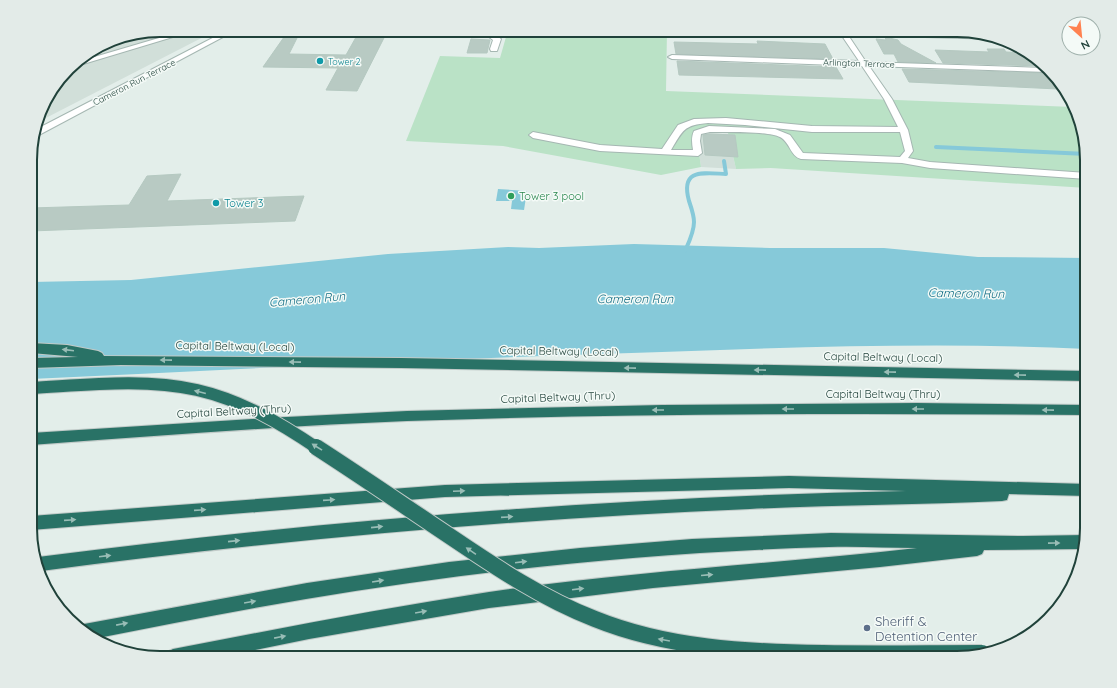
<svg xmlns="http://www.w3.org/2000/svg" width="1117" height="688" viewBox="0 0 1117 688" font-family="Quicksand,sans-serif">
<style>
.built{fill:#d1dfd9}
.green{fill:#bae2c6}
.water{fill:#86c9d9}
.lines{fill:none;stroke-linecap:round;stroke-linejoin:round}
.stream{stroke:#86c9d9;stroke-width:4}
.building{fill:#b8cac3;stroke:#b5c9c1}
.minor-casing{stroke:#a5b7b2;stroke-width:2}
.highway-casing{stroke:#c1cac8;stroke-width:2}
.minor{fill:#fff;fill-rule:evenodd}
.highway{fill:#297266;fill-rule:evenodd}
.highway-bridge-far1-casing{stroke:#c1cac8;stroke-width:14;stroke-linecap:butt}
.highway-bridge-casing{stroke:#c1cac8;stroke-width:18;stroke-linecap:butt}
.highway-bridge-far1{stroke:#297266;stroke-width:12}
.highway-bridge{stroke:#297266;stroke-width:16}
.oneway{fill:#99bdb6}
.culture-dot{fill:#0f9aa8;stroke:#f4faf7;stroke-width:1.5}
.leisure-dot{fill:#2e9e5b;stroke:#f4faf7;stroke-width:1.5}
.service-dot{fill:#5c6f8a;stroke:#f4faf7;stroke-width:1.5}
.labels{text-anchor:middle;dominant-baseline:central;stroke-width:3;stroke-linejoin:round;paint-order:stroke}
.far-culture-label{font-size:9px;fill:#0d838f;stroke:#f4faf7;text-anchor:start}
.far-street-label{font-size:9px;fill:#20423a;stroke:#f4faf7}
.leisure-label{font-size:11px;fill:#27864d;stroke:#f4faf7;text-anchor:start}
.culture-label{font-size:11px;fill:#0d838f;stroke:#f4faf7;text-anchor:start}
.street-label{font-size:11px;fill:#20423a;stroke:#f4faf7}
.water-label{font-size:12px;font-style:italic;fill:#136e85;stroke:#f4faf7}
.near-service-label{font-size:13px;fill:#4e5e75;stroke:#f4faf7;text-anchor:start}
.rim{fill:none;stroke:#20423a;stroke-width:2}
</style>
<rect width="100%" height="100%" fill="#e3eeea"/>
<!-- built -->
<g class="built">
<polygon points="160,30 217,30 38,122 43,102 74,62 110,40"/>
<polygon points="696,132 728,134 736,169 701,167"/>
</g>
<!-- green -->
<polygon class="green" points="508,30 667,30 666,91 1073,107 1087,151 1087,188 771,168 736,169 728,133 696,132 701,167 661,175 503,146 406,141 440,56 500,58"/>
<!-- water -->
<g class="water">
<polygon points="498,189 527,191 524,210 511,209 512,201 496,201"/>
<path d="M634,244L770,248H884L978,257L1087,258V349C946,342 803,347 662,352C452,358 241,369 31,379V282L131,280L388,254L508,247L539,248Z"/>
</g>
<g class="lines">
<!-- stream -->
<g class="stream">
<polyline points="936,147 1087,154"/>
<path d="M685,251C689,242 694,232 694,222C694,215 691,207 689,201C680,168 703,173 726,174L724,161"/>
</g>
</g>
<!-- building -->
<g class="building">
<polygon points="289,30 301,30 289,54 346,55 360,30 388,30 357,91 326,90 338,68 263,67"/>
<polygon points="885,37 898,40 901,44 936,63 898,62 894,54 884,54 876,39 886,40"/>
<polygon points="471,39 490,40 487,53 467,53"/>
<polygon points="757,41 825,44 833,59 676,54 674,42 758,44"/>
<polygon points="987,49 1004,49 1006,52 1030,53 1041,66 943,63 935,50 989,52"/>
<polygon points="677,61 836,67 843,79 679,75"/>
<polygon points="902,69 1046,73 1058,89 909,82"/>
<polygon points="710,134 735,135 738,157 705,155 703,135"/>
<polygon points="181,174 167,201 304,196 295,221 31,231 31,208 129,205 147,176"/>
</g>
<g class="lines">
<defs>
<g id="minor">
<polygon points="186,30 196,30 70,68 74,63"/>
<polygon points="228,30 236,30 37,136 33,136 35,130"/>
<polygon points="459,30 489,30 501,39 497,51 491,51 490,49 493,40 481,31 462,32"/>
<path d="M838,30L994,36L1002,39L848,35L866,62L1044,68L1048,72L869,66L892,99L908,130L913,151L908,158L930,162L1087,173V179L930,168L902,163L801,159C790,156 790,142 780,137C769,131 725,132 710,132L701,134L700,141L702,153L698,156L600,151L533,138L529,135L533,132L600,145L662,149L678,125L694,119L726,118L812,126L898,127L884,99L862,66L672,59L668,57L672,55L859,61ZM708,123L745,125L812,132H900L905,151L900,157L803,153L790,135L775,129L709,126L694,131C691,137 692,144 693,150H671C683,130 684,125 708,123Z"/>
</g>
<g id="highway">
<polygon points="31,343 67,345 98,351 102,353 104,356 401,358 1087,371 1087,381 401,368 121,365 31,368 31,358 78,357 31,353"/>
<path d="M917,403L1087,405V415C860,413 634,413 407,421C282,426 156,436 31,445V433L266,418L407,411L662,405Z"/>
<path d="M789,476L1087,484V496L1009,494L1007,500L1002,501C918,505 834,505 750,509C513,519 276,540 41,571L36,557H38C326,520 616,497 906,491L789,488L445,497L31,530V516L445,485Z"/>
<path d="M831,533L1023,536L1085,535L1087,536L1082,549L984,550L982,554L977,556L880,567L653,588L489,608L309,639L216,658H164L167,652L173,649C278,629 383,608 489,592C631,571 774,564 917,548C888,548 858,546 829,547C654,552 479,570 306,599C235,611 164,625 93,639L88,636L78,626L84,624L307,583L449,562L580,548L692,539Z"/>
</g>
</defs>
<!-- minor casing -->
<use href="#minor" class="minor-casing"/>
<!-- highway casing -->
<use href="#highway" class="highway-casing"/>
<!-- minor -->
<use href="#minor" class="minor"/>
<!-- highway -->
<use href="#highway" class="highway"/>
<defs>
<path id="highway-bridge-far1" d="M31,388C86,385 144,378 197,390C241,400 280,423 317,448"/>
<path id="highway-bridge" d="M316,447C361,476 406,507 451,537C497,568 543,599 595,619C667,648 746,652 823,653C876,654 929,653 982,653"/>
</defs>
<!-- highway-bridge-far1 casing -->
<use href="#highway-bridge-far1" class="highway-bridge-far1-casing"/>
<!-- highway-bridge casing -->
<use href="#highway-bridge" class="highway-bridge-casing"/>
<!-- highway-bridge-far1 -->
<use href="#highway-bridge-far1" class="highway-bridge-far1"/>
<!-- highway-bridge -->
<use href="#highway-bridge" class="highway-bridge"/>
</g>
<!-- one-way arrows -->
<defs><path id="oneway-solid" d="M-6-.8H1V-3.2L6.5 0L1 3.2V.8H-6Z"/></defs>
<g class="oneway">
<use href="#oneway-solid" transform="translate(68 350) rotate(-173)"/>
<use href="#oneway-solid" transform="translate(166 360) rotate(-179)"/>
<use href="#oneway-solid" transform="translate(295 362) rotate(-179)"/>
<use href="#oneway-solid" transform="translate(630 368) rotate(-179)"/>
<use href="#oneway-solid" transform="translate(760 370) rotate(-179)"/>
<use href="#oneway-solid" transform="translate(890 372) rotate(-179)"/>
<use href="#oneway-solid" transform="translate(1020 375) rotate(-179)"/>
<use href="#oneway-solid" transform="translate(200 392) rotate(-166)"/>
<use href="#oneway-solid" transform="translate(788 409) rotate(180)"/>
<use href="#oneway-solid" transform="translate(918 409) rotate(-180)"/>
<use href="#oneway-solid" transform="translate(658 410) rotate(180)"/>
<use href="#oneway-solid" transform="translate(1048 410) rotate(-179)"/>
<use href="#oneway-solid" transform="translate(317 447) rotate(-148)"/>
<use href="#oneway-solid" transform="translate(459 491) rotate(-2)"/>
<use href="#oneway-solid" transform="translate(329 500) rotate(-4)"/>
<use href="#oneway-solid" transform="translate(200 510) rotate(-4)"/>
<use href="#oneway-solid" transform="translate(507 517) rotate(-4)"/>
<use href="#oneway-solid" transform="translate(70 520) rotate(-4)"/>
<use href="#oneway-solid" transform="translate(377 527) rotate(-6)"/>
<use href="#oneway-solid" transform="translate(234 541) rotate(-6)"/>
<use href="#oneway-solid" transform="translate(1054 543) rotate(-1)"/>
<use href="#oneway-solid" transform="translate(471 551) rotate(-146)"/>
<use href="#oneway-solid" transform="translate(105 556) rotate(-7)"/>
<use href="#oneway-solid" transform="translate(521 562) rotate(-7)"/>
<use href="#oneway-solid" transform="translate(707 575) rotate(-5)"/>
<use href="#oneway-solid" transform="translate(378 581) rotate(-9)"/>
<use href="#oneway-solid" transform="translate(578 589) rotate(-7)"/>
<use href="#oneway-solid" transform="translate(250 602) rotate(-10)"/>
<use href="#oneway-solid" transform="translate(421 612) rotate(-10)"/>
<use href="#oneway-solid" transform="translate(122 624) rotate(-11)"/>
<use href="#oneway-solid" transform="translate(280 637) rotate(-11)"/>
<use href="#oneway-solid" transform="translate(664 640) rotate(-170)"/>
</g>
<!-- markers -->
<g class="culture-dot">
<circle cx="320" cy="61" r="4"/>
<circle cx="216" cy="203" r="4"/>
</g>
<circle class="leisure-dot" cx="511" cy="196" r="4"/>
<circle class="service-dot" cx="867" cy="628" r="4"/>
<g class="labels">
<!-- far-culture labels -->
<g class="far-culture-label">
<text x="328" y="61">Tower 2</text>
</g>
<!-- far-street labels -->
<g class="far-street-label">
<text transform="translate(859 63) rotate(2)">Arlington Terrace</text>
<text transform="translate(134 82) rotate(-27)">Cameron Run Terrace</text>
</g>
<!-- leisure labels -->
<g class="leisure-label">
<text x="519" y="196">Tower 3 pool</text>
</g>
<!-- culture labels -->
<g class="culture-label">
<text x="224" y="203">Tower 3</text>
</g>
<!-- street labels -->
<g class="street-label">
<text transform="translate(235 346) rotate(1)">Capital Beltway (Local)</text>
<text transform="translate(559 351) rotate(1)">Capital Beltway (Local)</text>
<text transform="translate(883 357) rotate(1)">Capital Beltway (Local)</text>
<text x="883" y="394">Capital Beltway (Thru)</text>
<text transform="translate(558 397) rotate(-2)">Capital Beltway (Thru)</text>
<text transform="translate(234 411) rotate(-3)">Capital Beltway (Thru)</text>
</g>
<!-- water labels -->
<g class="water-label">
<text transform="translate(966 293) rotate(1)">Cameron Run</text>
<text x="635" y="298">Cameron Run</text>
<text transform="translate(307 299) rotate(-5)">Cameron Run</text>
</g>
<!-- near-service labels -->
<g class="near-service-label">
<text x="875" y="621">Sheriff &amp;<tspan x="875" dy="15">Detention Center</tspan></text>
</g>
</g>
<!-- crop -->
<path d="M0 0H1117V688H0ZM160 37H957A123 123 0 0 1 1080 160V528A123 123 0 0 1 957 651H160A123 123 0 0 1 37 528V160A123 123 0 0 1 160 37Z" fill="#e3ebe8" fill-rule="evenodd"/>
<path class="rim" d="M160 37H957A123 123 0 0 1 1080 160V528A123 123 0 0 1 957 651H160A123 123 0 0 1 37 528V160A123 123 0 0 1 160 37Z"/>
<!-- north arrow -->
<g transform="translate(1081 36) rotate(153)"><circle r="19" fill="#f4faf7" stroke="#9fb0ab"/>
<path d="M0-3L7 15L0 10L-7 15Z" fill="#ff8251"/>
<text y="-6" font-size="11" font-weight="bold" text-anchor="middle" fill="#20423a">N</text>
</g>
</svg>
